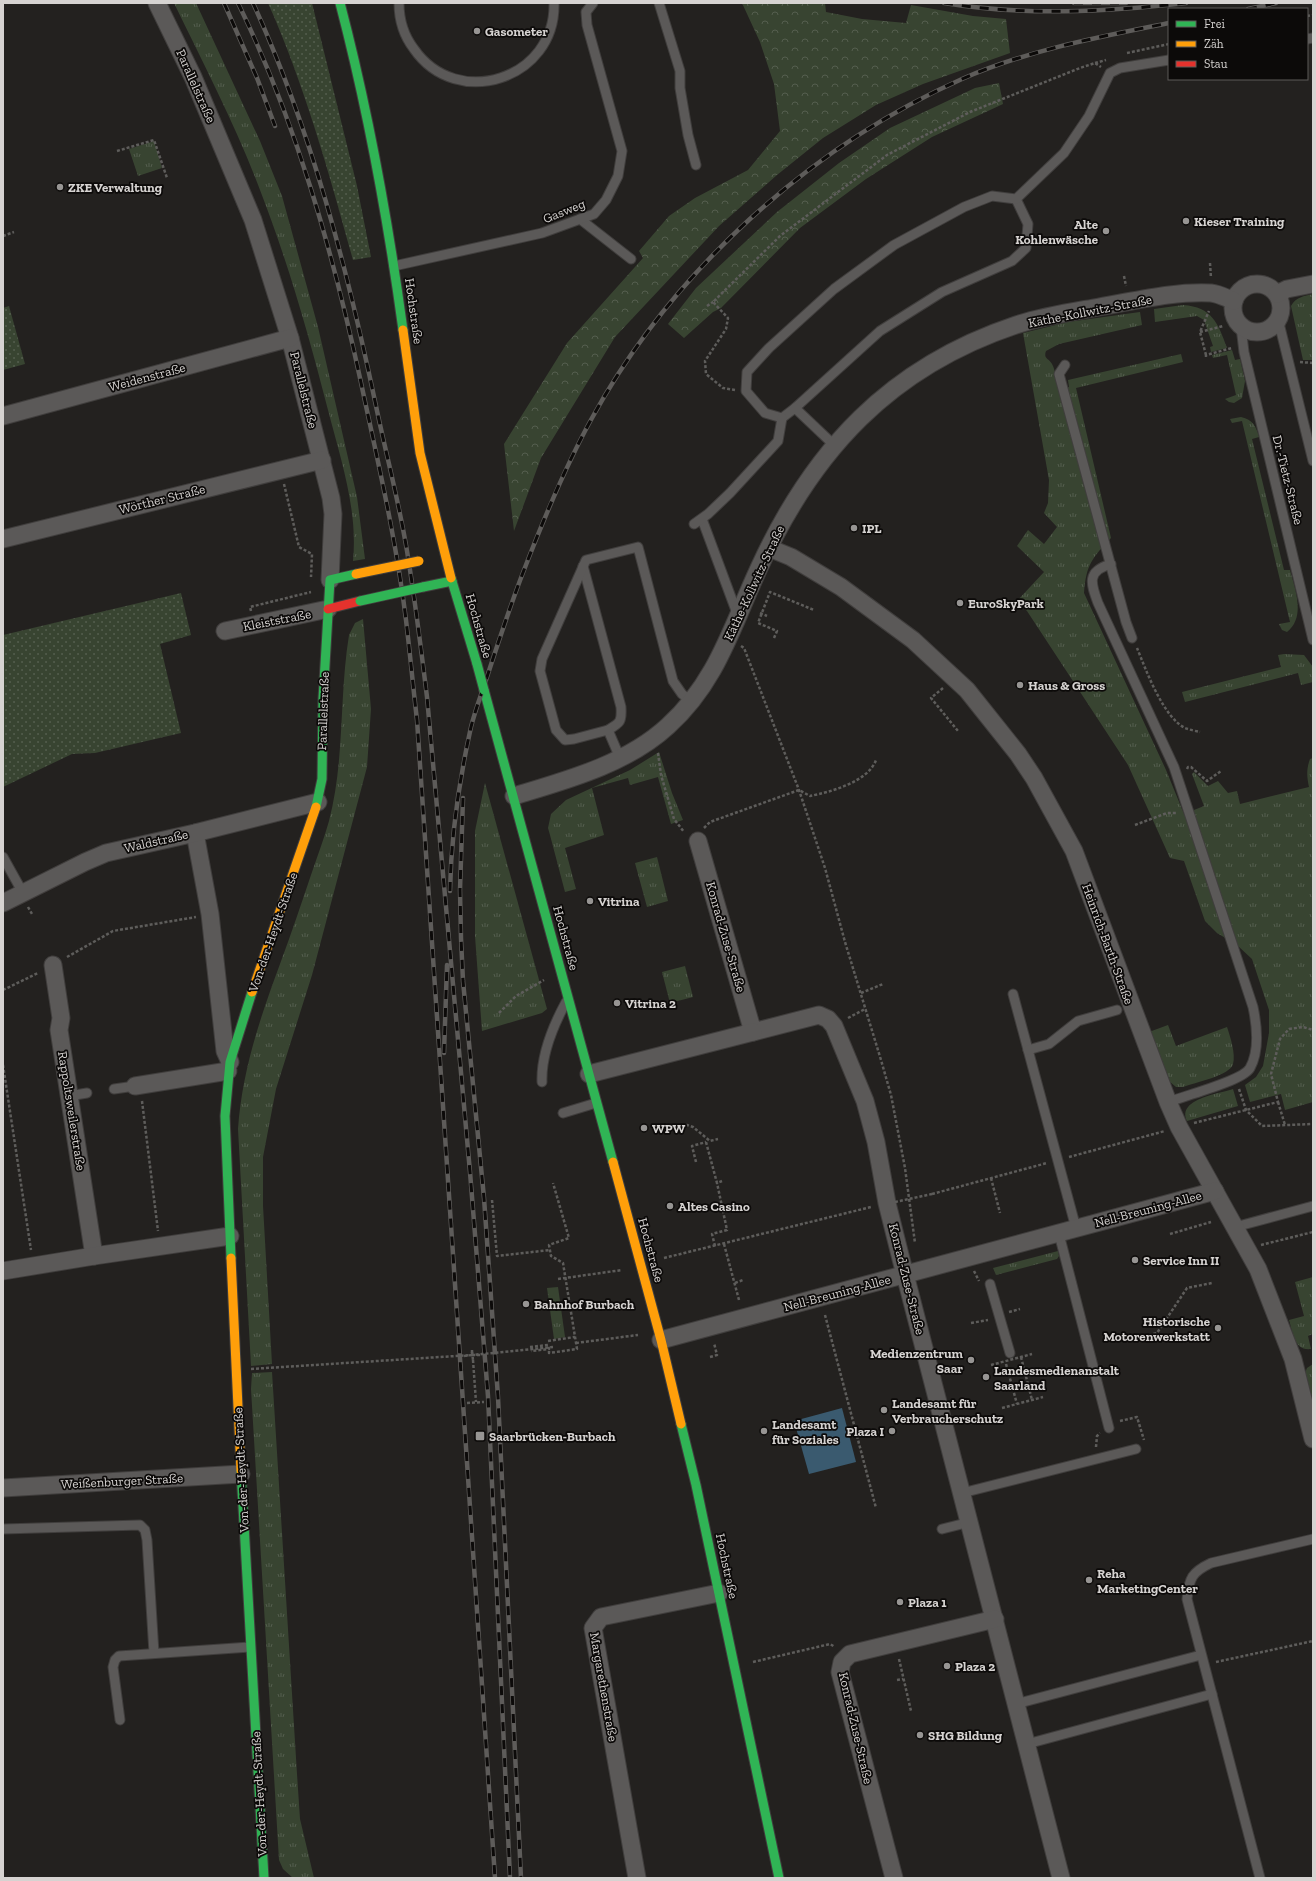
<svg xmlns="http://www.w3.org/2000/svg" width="1316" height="1881" viewBox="0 0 1316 1881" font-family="'Zilla Slab',serif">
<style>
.grass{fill:url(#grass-tufts)}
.forest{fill:url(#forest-crowns)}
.garden{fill:url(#garden-dots)}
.water{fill:#3a5a6f}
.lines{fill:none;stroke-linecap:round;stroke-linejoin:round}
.lane-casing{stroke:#403e3d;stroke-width:11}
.street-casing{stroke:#403e3d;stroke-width:19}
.fast-casing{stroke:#403e3d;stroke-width:11}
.slow-casing{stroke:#403e3d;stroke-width:11}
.jam-casing{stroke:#403e3d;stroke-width:11}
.path{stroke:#5e5d5b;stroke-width:2.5;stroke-dasharray:3 2;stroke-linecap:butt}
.lane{stroke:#5b5958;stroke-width:9}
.street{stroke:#5b5958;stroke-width:17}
.fast{stroke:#30b455;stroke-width:9}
.slow{stroke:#ff9f0a;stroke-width:9}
.jam{stroke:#e5322d;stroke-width:9}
.rail-casing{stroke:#5e5c5a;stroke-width:4.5}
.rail{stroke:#0c0a09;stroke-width:3;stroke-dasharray:9;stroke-linecap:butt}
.fast-bridge-casing{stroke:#403e3d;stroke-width:11;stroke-linecap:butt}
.slow-bridge-casing{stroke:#403e3d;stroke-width:11;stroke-linecap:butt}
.path-bridge{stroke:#5e5d5b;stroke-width:2.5;stroke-dasharray:3 2;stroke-linecap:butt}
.fast-bridge{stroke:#30b455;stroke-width:9}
.slow-bridge{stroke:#ff9f0a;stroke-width:9}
.poi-dot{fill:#979593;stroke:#0c0a09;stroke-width:1.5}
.labels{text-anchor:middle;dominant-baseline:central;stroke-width:3.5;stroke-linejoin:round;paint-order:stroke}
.poi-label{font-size:13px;font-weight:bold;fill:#d6d3d1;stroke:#0c0a09;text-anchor:start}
.street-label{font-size:13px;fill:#d6d3d1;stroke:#0c0a09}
</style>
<defs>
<pattern id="grass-tufts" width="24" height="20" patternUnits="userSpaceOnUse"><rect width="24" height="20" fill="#384431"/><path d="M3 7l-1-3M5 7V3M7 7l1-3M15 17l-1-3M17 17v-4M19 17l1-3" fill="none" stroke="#545e4e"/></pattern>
<pattern id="forest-crowns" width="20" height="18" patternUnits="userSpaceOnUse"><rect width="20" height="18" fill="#384431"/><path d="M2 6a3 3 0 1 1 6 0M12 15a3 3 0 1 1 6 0" fill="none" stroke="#545e4e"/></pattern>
<pattern id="garden-dots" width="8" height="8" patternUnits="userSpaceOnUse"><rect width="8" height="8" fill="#384431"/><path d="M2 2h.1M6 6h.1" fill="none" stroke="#545e4e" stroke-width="1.8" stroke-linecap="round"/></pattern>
</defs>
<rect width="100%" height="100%" fill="#23211f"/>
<!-- grass -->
<g class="grass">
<path d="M174,3H196L260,141L282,196L318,327L357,497L365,559L353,561C358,510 341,460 328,410C309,336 288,262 260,190C236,126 204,65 174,3Z"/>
<polygon points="154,141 162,168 138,176 129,149"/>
<path d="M1313,294V360H1303L1291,306C1296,297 1304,296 1313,294Z"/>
<path d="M1183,305C1212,307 1218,323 1227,348L1211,352L1210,347L1213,346L1204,320L1197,316L1155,322L1154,309Z"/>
<path d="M1140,312L1142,325L1059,344L1046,351C1043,359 1049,358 1052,364C1056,371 1056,383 1059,390L1069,387L1068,380L1181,354L1183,362L1076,388L1111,538C1092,558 1086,565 1084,593L1166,770L1184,814L1204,806L1192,774L1194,772L1208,786L1218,781L1228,793L1237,791L1240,804L1309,787C1307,777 1306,770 1310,759L1313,758V1102L1285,1110L1281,1094L1250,1102L1245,1085L1256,1077L1263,1066L1269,1033V1010L1252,959L1237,945L1217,933L1205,921L1184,861L1170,858L1128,765L1027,611L1017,601L1044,572L1017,546L1028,530L1044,544L1057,527L1044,513L1048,503L1049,480L1023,333L1068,322Z"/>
<polygon points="1232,350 1235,360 1240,359 1245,381 1242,398 1234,403 1229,402 1225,399 1236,395 1227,355 1213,358 1212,355"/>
<path d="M1241,417C1253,420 1256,426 1259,437L1252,439L1284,570H1290C1295,589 1306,617 1287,632L1282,630L1279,624L1290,622L1242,421L1232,423L1230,419Z"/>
<path d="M363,619L371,709L367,767L312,975L276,1089L263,1157V1206L272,1364L251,1366L238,1129C242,1071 260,1018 280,964C291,934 301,905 311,875C317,857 324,839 329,821C345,760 339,697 349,635L355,623Z"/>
<polygon points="1284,654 1304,655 1313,667 1313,682 1301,685 1298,673 1185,702 1182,692 1281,667 1278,655"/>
<polygon points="659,752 672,793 683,820 671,824 658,777 630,785 628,778 592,788 604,835 565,848 576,889 565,892 550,835 548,828 551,814 566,800 630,770"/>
<polygon points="485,783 547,1009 542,1013 482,1031 475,936 475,831"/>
<polygon points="657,857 668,901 647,907 635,863"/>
<polygon points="685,966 693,997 670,1003 662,972"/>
<path d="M1168,1025L1176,1046L1227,1027C1230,1036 1236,1054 1233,1064C1231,1075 1194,1083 1183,1087H1176L1169,1081L1149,1032Z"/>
<path d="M1233,1089L1238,1106L1187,1121C1177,1099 1218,1094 1233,1089Z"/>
<polygon points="1058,1251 1059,1256 1057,1259 996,1275 993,1268"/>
<path d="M1313,1277V1334L1308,1336L1311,1349C1294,1351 1293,1333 1289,1320L1304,1316L1295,1282Z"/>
<polygon points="558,1287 565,1337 554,1339 547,1288"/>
<polygon points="1313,1364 1313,1405 1305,1373 1307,1368"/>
<polygon points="272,1372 297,1774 300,1819 314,1878 293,1878 283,1869 279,1860 251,1389 252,1373"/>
</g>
<!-- forest -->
<g class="forest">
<polygon points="742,3 825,3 826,12 862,19 906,23 911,5 973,16 1006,19 1010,53 923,84 876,105 823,138 777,175 719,226 615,337 541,458 514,531 504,444 567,343 643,258 639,251 669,216 695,198 748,170 780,131 774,84 760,42"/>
<polygon points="999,83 1003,104 932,137 866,179 800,228 721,308 713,312 684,338 668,324 696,288 777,212 839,163 890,128 975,88"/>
</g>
<!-- garden -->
<g class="garden">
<path d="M268,3H312L357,186L371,257L353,260C329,173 305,86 268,3Z"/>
<polygon points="9,306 25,364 3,370 3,308"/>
<polygon points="181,593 191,635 160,644 181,733 95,753 72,754 3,787 3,635"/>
</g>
<!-- water -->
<polygon class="water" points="842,1408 856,1462 809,1474 794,1421"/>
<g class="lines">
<defs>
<g id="lane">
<path d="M399,3C399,19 404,36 414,49C457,111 556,79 554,3"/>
<polyline points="659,3 680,71 680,88 688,135 696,165"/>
<polyline points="1307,39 1313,38"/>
<polyline points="580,219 631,259"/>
<polyline points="394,266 542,233 594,214 606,200 618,176 622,151 587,25 586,12 593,3"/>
<polyline points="1278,319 1313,461"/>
<polyline points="1241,327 1244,352 1313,640"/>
<polyline points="1065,365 1059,374 1126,622 1132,638"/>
<polyline points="795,408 880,331 942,292 1012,261 1026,248 1028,224 1016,199"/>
<polyline points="834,445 795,408 782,418 765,413 746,391 747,372 769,348 834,289 894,245 964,207 992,196 1016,199 1064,153 1089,116 1110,73 1120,68 1169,60"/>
<polyline points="702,519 738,616"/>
<polyline points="694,524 708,514 730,493 778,441 782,418"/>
<path d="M1111,564C1086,571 1091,584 1098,603L1174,767L1253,1007C1257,1026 1260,1050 1250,1068C1243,1081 1184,1096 1168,1102"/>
<path d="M583,566L621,707C622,722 620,723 608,730L620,758"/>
<polyline points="608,730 574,739 565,740 556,730 540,671 542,659 586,560 638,547 673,681 682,694 692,702"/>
<polyline points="3,857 23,893"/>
<polyline points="1013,994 1076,1228"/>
<polyline points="1028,1050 1049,1044 1078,1021 1117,1010"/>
<path d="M542,1082C541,1054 553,1026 566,1002"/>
<polyline points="114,1089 135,1086"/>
<polyline points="69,1096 87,1093"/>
<polyline points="563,1113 596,1103"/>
<polyline points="1235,1227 1313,1206"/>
<polyline points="1059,1234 1109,1428"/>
<polyline points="990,1284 1010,1353"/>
<polyline points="962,1493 1136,1449"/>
<polyline points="3,1529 140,1525 145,1530 147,1540 154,1653"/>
<polyline points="942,1529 970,1522"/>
<polyline points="1016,1704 1201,1655"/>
<polyline points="120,1720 113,1667 115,1660 119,1656 250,1647"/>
<polyline points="1027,1744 1212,1694"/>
<path d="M1260,1878L1187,1599C1189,1578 1192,1572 1211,1563L1313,1539"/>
</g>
<g id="street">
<polyline points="157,3 193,77 253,220 290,338 331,498 333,514 330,580"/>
<circle cx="1257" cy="308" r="24"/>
<polyline points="1277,294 1287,289 1313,284"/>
<polyline points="3,416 290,338"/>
<polyline points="3,539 322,460"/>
<polyline points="769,548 791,557 841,587 913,640 967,690 1018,754 1034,778 1074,851 1168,1102 1179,1127 1258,1269 1293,1359 1313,1439"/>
<polyline points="225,631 328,609"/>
<path d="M514,796C567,780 627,764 668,726C717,682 732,626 759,568C813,450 890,367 1016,325C1043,316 1071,312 1099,307C1135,301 1174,291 1211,293C1220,294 1226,298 1234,301"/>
<polyline points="195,833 210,914 225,1051 230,1062"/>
<polyline points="698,841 753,1032 819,1015 828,1019 834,1026 865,1101 876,1142 887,1203 901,1259 1061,1878"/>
<polyline points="3,903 85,862 106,853 195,833 318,802"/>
<polyline points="53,965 61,1018 59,1030 94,1256"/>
<polyline points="589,1074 753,1032"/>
<polyline points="135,1086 228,1071"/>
<polyline points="3,1271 94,1256 230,1236"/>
<polyline points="661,1340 1215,1191"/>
<polyline points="3,1488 241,1474"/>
<polyline points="637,1878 593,1628 601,1617 719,1593"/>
<polyline points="894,1878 840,1672 842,1662 850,1654 995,1619"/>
</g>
<g id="fast">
<path d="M340,3C368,110 388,220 403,330"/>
<polyline points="451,578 477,664"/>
<polyline points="423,587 452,581"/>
<polyline points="484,690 613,1162"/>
<polyline points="316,807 322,779 323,699 330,580 356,574"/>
<polyline points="231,1258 225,1116 230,1062 252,992"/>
<polyline points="681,1424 696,1485 779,1878"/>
<polyline points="241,1471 264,1878"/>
</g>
<g id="slow">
<polyline points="403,330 420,453 451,578"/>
<polyline points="252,992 316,807"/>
<polyline points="613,1162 661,1340 681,1424"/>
<polyline points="231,1258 241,1471"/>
</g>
<polyline id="jam" points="328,609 360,601"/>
</defs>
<!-- lane casing -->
<use href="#lane" class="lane-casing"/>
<!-- street casing -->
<use href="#street" class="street-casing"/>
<!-- fast casing -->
<use href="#fast" class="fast-casing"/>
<!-- slow casing -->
<use href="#slow" class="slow-casing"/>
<!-- jam casing -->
<use href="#jam" class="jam-casing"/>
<!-- path -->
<g class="path">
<polyline points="1307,16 1313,15"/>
<polyline points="1127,53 1169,44"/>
<polyline points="1095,63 1106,60"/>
<polyline points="117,151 154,140 167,178"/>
<polyline points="3,236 14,232"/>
<polyline points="1210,263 1211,278"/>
<polyline points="1124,276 1126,286"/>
<polyline points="707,306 713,302"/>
<polyline points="1200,332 1223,326"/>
<polyline points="1206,355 1200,332 1209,311"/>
<polyline points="1206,357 1206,355 1232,348"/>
<polyline points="1300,362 1313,363"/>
<polyline points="735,390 723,388 706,374 705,361 726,329 728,318 713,302 780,236 887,155 970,112 1080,68 1095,63 1101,67"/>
<polyline points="284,484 299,547 312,554 311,577"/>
<polyline points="251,611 250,607 311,592"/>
<polyline points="760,613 767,616"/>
<polyline points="774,638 777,631 758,623 770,592 814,610"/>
<polyline points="741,646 744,648 799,790 825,868 845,942 881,1060 891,1095 905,1168 915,1243"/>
<path d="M1137,648C1146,670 1163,717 1185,728C1190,730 1196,731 1200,732"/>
<polyline points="943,688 931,698 958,731"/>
<polyline points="658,753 661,775 674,819 684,832"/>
<polyline points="1187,769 1188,767 1191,767 1207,781 1221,771"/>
<polyline points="1135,825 1167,813 1176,813"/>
<path d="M704,828L710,822L799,790L810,796C830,792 868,782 876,760"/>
<polyline points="28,907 32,914"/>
<polyline points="67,957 113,931 196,917"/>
<polyline points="3,990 38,973"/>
<polyline points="861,993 883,984"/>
<polyline points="499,1013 516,996 544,980"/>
<polyline points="848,1018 865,1009"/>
<polyline points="3,1065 31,1250"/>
<polyline points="1239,1089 1246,1110 1262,1126 1313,1124"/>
<polyline points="142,1101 158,1231"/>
<polyline points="1278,1102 1285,1125"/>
<polyline points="1194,1123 1278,1102 1271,1074 1280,1039 1289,1029 1303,1027 1313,1030"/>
<polyline points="666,1124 668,1130 687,1125 693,1127 710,1141 718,1139"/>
<polyline points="706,1142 717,1183 722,1181"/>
<polyline points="1069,1157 1165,1131"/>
<polyline points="696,1162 692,1146 706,1142"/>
<polyline points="991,1178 1000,1213"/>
<polyline points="932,1194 1047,1163"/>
<polyline points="492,1200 497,1256 550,1250"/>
<polyline points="1170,1234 1211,1222"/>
<polyline points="724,1244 739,1300"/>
<polyline points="1261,1245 1313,1232"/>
<polyline points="715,1246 712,1234 727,1230 717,1183"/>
<polyline points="664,1258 871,1207"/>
<polyline points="974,1271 979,1281"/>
<polyline points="558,1279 622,1270"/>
<polyline points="735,1283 743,1280"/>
<polyline points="1009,1312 1020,1309"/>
<polyline points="825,1315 876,1508"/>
<polyline points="971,1323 988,1320"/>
<polyline points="1134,1339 1157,1333 1187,1288 1212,1283"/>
<polyline points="548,1341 575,1337"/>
<polyline points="576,1343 638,1335"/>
<polyline points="530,1347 548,1345 549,1349 531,1351"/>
<polyline points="549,1351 549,1353 577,1349 563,1263 551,1256 549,1245 569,1238 553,1183"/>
<polyline points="472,1355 481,1355"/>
<polyline points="464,1356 472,1355 472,1349"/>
<polyline points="710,1357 717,1355 714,1343"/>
<polyline points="1021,1357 1032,1400"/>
<polyline points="473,1360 476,1402"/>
<polyline points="1006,1364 1017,1404"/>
<polyline points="467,1403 484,1402"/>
<polyline points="1120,1421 1137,1417 1144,1440"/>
<polyline points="1096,1447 1097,1436 1100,1433"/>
<polyline points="899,1659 911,1711"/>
<polyline points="753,1662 830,1644 835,1647"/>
<polyline points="1216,1662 1313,1641"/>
<polyline points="897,1680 903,1679"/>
</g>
<!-- lane -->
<use href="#lane" class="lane"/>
<!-- street -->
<use href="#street" class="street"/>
<!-- fast -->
<use href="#fast" class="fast"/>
<!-- slow -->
<use href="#slow" class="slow"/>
<!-- jam -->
<use href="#jam" class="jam"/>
<defs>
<g id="rail">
<polyline points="224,3 257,78 275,126"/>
<path d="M238,3C296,122 332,249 360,378C377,458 396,538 406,620C410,653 413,686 417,720L495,1878"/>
<path d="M253,3C312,132 347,268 376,406C386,454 399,502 407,551C415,599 421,648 427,697L470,1172L488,1396L510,1878"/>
<path d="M944,3C1024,16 1106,12 1186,3"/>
<polyline points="1074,3 1126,3"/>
<polyline points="1248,9 1276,3"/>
<polyline points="463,798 460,890 461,938 463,981 484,1198 498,1397 521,1878"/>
<path d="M450,891C451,836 459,781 471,727C475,711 481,695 486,680C498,643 510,606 524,570C544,518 565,467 592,418C672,272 809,147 962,79C1028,50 1099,37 1169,23"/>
<polyline points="444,1053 447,965"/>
</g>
</defs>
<!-- rail casing -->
<use href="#rail" class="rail-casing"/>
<!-- rail -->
<use href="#rail" class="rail"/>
<defs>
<g id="fast-bridge">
<polyline points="360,601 423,587"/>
<polyline points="477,664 484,690"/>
</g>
<polyline id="slow-bridge" points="356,574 419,561"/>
</defs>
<!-- fast-bridge casing -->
<use href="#fast-bridge" class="fast-bridge-casing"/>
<!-- slow-bridge casing -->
<use href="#slow-bridge" class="slow-bridge-casing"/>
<!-- path-bridge -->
<g class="path-bridge">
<polyline points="895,1202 932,1194"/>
<polyline points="472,1352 473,1360"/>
<polyline points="991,1365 1032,1354"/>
<polyline points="251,1369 472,1355 553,1347"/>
<polyline points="1002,1408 1043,1397"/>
</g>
<!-- fast-bridge -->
<use href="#fast-bridge" class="fast-bridge"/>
<!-- slow-bridge -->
<use href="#slow-bridge" class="slow-bridge"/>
</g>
<!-- markers -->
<g class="poi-dot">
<circle cx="477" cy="31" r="4"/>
<circle cx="60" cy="187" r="4"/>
<circle cx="1186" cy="221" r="4"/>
<circle cx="1106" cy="231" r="4"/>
<circle cx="854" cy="528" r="4"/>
<circle cx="960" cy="603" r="4"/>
<circle cx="1020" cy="685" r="4"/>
<circle cx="590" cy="901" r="4"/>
<circle cx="617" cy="1003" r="4"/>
<circle cx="644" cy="1128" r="4"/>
<circle cx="670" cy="1206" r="4"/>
<circle cx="1135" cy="1260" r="4"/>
<circle cx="526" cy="1304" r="4"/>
<circle cx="1218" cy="1328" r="4"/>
<circle cx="971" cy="1360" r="4"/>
<circle cx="986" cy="1377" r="4"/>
<circle cx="884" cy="1410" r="4"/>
<circle cx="764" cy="1431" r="4"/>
<circle cx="892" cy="1431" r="4"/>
<rect x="475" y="1431" width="10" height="10" rx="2"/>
<circle cx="1089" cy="1580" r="4"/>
<circle cx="900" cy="1602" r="4"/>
<circle cx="947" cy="1666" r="4"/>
<circle cx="920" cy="1735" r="4"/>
</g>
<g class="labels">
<!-- poi labels -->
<g class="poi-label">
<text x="485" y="31">Gasometer</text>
<text x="68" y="187">ZKE Verwaltung</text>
<text x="1194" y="221">Kieser Training</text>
<text x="1098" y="224" text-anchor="end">Alte<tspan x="1098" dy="15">Kohlenwäsche</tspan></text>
<text x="862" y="528">IPL</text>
<text x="968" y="603">EuroSkyPark</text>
<text x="1028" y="685">Haus &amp; Gross</text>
<text x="598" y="901">Vitrina</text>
<text x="625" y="1003">Vitrina 2</text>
<text x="652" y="1128">WPW</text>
<text x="678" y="1206">Altes Casino</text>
<text x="1143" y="1260">Service Inn II</text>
<text x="534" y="1304">Bahnhof Burbach</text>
<text x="1210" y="1321" text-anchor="end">Historische<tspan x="1210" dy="15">Motorenwerkstatt</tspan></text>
<text x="963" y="1353" text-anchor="end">Medienzentrum<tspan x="963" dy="15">Saar</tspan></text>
<text x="994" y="1370">Landesmedienanstalt<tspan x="994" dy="15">Saarland</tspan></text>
<text x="892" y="1403">Landesamt für<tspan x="892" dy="15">Verbraucherschutz</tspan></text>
<text x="772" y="1424">Landesamt<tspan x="772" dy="15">für Soziales</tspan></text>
<text x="884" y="1431" text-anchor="end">Plaza I</text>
<text x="489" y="1436">Saarbrücken-Burbach</text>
<text x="1097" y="1573">Reha<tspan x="1097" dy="15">MarketingCenter</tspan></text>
<text x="908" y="1602">Plaza 1</text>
<text x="955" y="1666">Plaza 2</text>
<text x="928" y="1735">SHG Bildung</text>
</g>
<!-- street labels -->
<g class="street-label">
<text transform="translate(196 86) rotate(66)">Parallelstraße</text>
<text transform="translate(564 211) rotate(-22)">Gasweg</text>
<text transform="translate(414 311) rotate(82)">Hochstraße</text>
<text transform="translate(1090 311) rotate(-11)">Käthe-Kollwitz-Straße</text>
<text transform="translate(147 377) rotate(-15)">Weidenstraße</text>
<text transform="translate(304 390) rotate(76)">Parallelstraße</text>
<text transform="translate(1288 480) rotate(76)">Dr.-Tietz-Straße</text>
<text transform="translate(162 499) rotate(-14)">Wörther Straße</text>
<text transform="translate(754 583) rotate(-65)">Käthe-Kollwitz-Straße</text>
<text transform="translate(277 620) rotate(-11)">Kleiststraße</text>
<text transform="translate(479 626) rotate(74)">Hochstraße</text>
<text transform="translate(323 711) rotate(-88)">Parallelstraße</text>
<text transform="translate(156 841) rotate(-13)">Waldstraße</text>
<text transform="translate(273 932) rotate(-71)">Von-der-Heydt-Straße</text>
<text transform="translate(726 937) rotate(74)">Konrad-Zuse-Straße</text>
<text transform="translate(566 938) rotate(75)">Hochstraße</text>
<text transform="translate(1108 944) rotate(70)">Heinrich-Barth-Straße</text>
<text transform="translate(72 1111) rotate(81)">Rappoltsweilerstraße</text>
<text transform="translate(1148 1209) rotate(-15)">Nell-Breuning-Allee</text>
<text transform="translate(651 1250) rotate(75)">Hochstraße</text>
<text transform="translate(907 1279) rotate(76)">Konrad-Zuse-Straße</text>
<text transform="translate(837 1293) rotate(-15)">Nell-Breuning-Allee</text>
<text transform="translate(241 1470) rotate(-93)">Von-der-Heydt-Straße</text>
<text transform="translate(122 1481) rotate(-3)">Weißenburger Straße</text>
<text transform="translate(727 1566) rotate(78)">Hochstraße</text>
<text transform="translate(604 1687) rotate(80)">Margarethenstraße</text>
<text transform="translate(856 1728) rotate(77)">Konrad-Zuse-Straße</text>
<text transform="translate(259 1794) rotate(-93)">Von-der-Heydt-Straße</text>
</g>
</g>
<!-- border -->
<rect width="1316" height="1881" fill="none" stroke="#d6d3d1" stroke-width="8"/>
<!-- legend -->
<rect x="1168" y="8" width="140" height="72" fill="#0c0a09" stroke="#5d5a59"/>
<rect x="1176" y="21" width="20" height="6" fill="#30b455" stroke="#5d5a59"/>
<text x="1204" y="28" font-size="12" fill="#d6d3d1">Frei</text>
<rect x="1176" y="41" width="20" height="6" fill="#ff9f0a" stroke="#5d5a59"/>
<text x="1204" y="48" font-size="12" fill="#d6d3d1">Zäh</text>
<rect x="1176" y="61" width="20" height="6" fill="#e5322d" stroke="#5d5a59"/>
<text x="1204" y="68" font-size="12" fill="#d6d3d1">Stau</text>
</svg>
